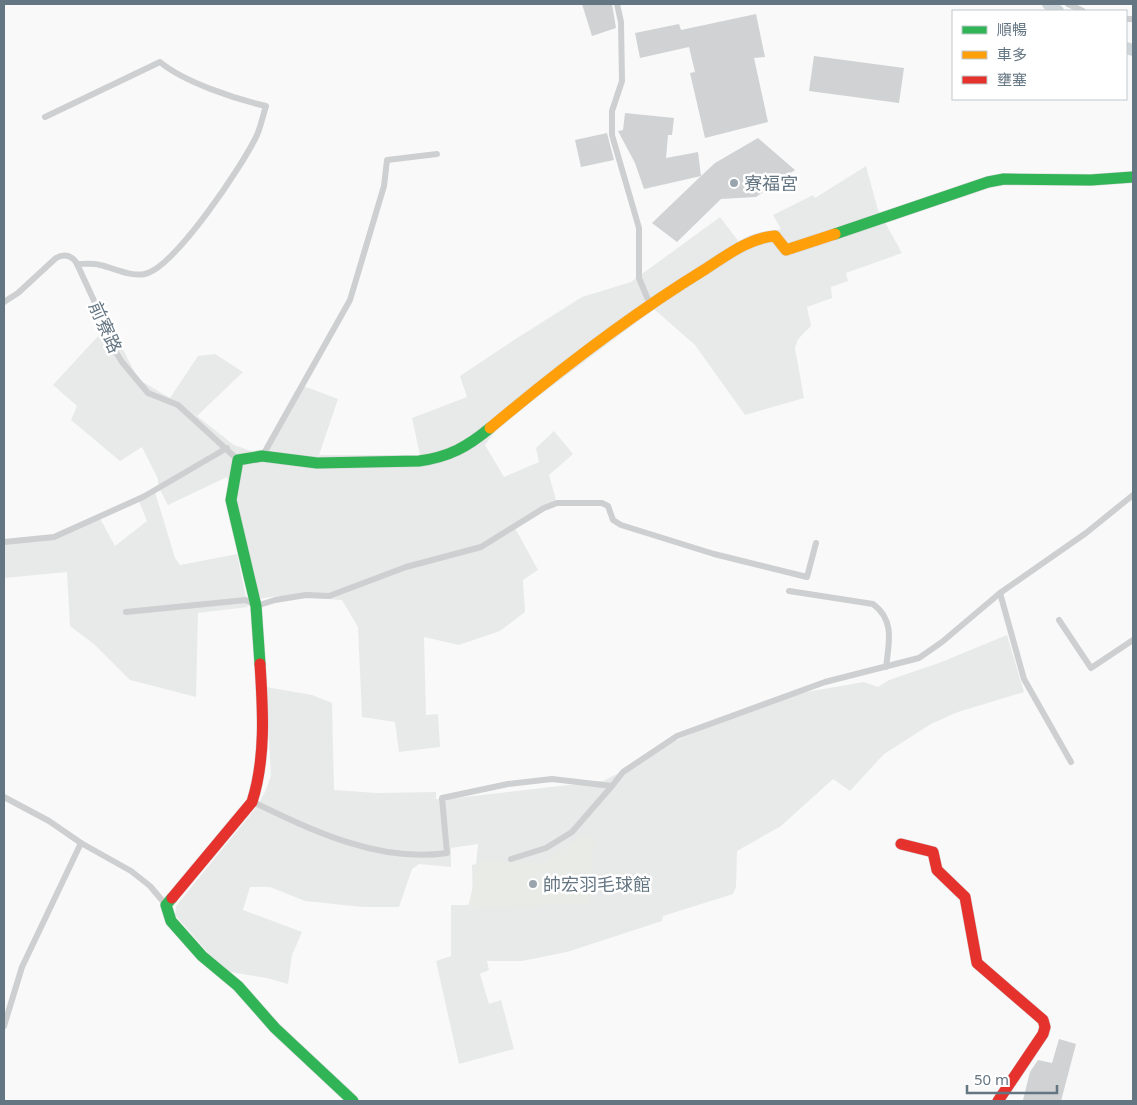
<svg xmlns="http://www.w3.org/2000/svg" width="1137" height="1105" viewBox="0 0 1137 1105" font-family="'Noto Sans','Noto Sans TC',sans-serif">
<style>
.built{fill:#e8e9e9}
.green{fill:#e8ebe6}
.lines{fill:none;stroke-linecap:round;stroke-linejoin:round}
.canal{stroke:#ced6d9;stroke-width:12}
.building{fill:#d0d2d3}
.fast-casing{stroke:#d5d6d7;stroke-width:12}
.slow-casing{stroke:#d5d6d7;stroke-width:12}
.jam-casing{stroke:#d5d6d7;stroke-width:12}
.lane{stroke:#cecfd0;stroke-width:6}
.fast{stroke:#30b455;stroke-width:11}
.slow{stroke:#ff9f0a;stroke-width:11}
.jam{stroke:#e5322d;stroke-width:11}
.poi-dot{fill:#99a4ac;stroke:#fff;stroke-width:2}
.labels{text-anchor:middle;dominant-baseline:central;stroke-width:5;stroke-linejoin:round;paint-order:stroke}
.poi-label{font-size:18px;fill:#657683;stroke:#fff;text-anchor:start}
.street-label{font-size:18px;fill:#657683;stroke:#fff}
</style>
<rect width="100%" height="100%" fill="#f9f9f9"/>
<!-- built -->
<g class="built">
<polygon points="866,166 878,210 902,253 846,273 848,281 831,287 832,298 807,307 811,326 798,339 795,348 804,398 745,415 695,345 654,309 499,426 485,445 504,477 539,462 536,448 554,431 573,454 549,475 556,500 515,528 538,570 523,580 525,612 500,631 459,645 424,637 426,715 438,714 440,747 399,752 395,722 362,717 358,627 342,600 278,596 258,599 227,477 168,505 158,486 158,479 142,447 120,461 71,420 77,406 53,385 110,323 138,379 170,398 198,356 215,354 243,372 197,416 234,445 251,451 268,449 301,385 338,399 319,455 420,455 412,418 467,397 460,376 514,340 582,297 631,282 720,217 739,242 781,229 773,215 813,195 815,198"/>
<polygon points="155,492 175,558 180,565 237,554 248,607 198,613 196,697 130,680 94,644 70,626 67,572 4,578 4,541 52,537 98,515 115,546 147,521 137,496"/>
<polygon points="1007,635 1024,692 958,712 931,724 884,754 850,791 833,779 781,826 737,851 736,887 733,894 663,916 662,921 567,952 522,961 487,961 489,970 480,974 489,1004 501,1000 514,1049 459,1064 436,961 451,956 451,905 473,905 472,865 476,864 478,844 451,848 451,867 419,864 412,869 399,907 363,907 305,901 270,887 250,887 243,910 302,932 292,955 288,984 267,978 224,971 175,915 176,906 255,809 265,792 271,776 266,687 312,695 332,703 334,790 377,793 436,792 436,799 448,799 603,781 629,768 654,750 755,707 806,692 864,682 878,687 889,680 939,663"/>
</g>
<!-- green -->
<polygon class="green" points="578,838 594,838 590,904 468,907 479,861 544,863"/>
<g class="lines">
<!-- canal -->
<g class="canal">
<polyline points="1048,4 1058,11"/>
<polyline points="1126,48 1133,50"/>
</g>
</g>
<!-- building -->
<g class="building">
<polygon points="582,4 612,4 616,28 592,36"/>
<polygon points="756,14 765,57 754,58 768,122 705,138 690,73 695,72 689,47 640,58 635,33 679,24 681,30"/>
<polygon points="814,56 904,68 899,103 809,91"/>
<polygon points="625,113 674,118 672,135 668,135 666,158 698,152 701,176 715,163 758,138 795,170 756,197 721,199 677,242 652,223 701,176 644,189 635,163 618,131 623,130"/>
<polygon points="607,133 614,160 581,167 575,140"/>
<polygon points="1059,1039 1076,1044 1061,1101 1023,1100 1030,1072 1038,1060 1052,1063"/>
</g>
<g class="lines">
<defs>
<g id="fast">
<polyline points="835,234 988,182 1004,179 1091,180 1133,177"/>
<path d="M260,664L256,606L231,500L238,460L262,456L317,463L419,461C449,457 467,447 490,428"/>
<polyline points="172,898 166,905 171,921 202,956 238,986 275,1028 353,1101"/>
</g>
<path id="slow" d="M490,428C558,371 629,316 704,270C726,256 748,238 775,236L786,250L835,234"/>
<g id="jam">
<polyline points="901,844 933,852 937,870 965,897 977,963 1043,1020 1045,1027 1043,1034 998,1101"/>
<path d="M172,898L252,802C266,758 263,710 260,664"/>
</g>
</defs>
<!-- fast casing -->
<use href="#fast" class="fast-casing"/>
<!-- slow casing -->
<use href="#slow" class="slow-casing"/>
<!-- jam casing -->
<use href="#jam" class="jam-casing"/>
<!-- lane -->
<g class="lane">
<polyline points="617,4 621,22 622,81 612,111 612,135 639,228 639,278 649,302"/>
<polyline points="1068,4 1083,11"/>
<polyline points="1126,19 1133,19"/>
<path d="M45,117L160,62C184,82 235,99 266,106C263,115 261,126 257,135C243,165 175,267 145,274C131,277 114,268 100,265C93,263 85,264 77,264"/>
<path d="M4,302L18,293L56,258C65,253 73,256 77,264L109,333L114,349L122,362L148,393L178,405L237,459"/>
<polyline points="263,455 350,300 384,186 387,160 437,154"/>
<polyline points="4,542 54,537 143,497 227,448"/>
<path d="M789,591L873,604C895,620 889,643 886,667"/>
<polyline points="1000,593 1024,679 1071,762"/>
<polyline points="126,612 246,600 256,606 275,600 306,595 329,596 406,567 481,547 544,508 557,503 602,503 608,506 613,520 621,525 714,554 807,577 816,543"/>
<polyline points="1059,620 1091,668 1133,640"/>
<polyline points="4,797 49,821 81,843 131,871 150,886 166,905"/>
<path d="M253,802C313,831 379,863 447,853L442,798L508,784L552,779L612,786L623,772L677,736L825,682L919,658L942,642L1000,593L1086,533L1133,495"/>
<polyline points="511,859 546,848 572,832 612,786"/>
<polyline points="4,1026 22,967 81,843"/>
</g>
<!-- fast -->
<use href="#fast" class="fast"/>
<!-- slow -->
<use href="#slow" class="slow"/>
<!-- jam -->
<use href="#jam" class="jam"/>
</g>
<!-- markers -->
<g class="poi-dot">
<circle cx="734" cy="183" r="5"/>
<circle cx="533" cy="884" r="5"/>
</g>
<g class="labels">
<!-- poi labels -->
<g class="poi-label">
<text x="744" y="183">寮福宮</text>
<text x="543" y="884">帥宏羽毛球館</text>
</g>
<!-- street labels -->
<g class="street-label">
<text transform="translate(106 327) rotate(66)">前寮路</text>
</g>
</g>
<!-- border -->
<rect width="1137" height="1105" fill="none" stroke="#657683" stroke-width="10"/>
<!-- legend -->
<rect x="952" y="10" width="175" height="90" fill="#ffffff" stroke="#c1c8cd"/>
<rect x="962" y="26" width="25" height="8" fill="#30b455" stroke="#c1c8cd"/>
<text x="997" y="35" font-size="15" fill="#657683">順暢</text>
<rect x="962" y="51" width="25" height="8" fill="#ff9f0a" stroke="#c1c8cd"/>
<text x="997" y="60" font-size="15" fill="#657683">車多</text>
<rect x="962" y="76" width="25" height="8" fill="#e5322d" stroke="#c1c8cd"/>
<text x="997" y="85" font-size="15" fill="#657683">壅塞</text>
<!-- scale -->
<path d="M967 1085v8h90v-8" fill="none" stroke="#657683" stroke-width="2.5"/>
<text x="974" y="1085" font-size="15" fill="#657683" stroke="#ffffff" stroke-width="4" paint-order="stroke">50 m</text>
</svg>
